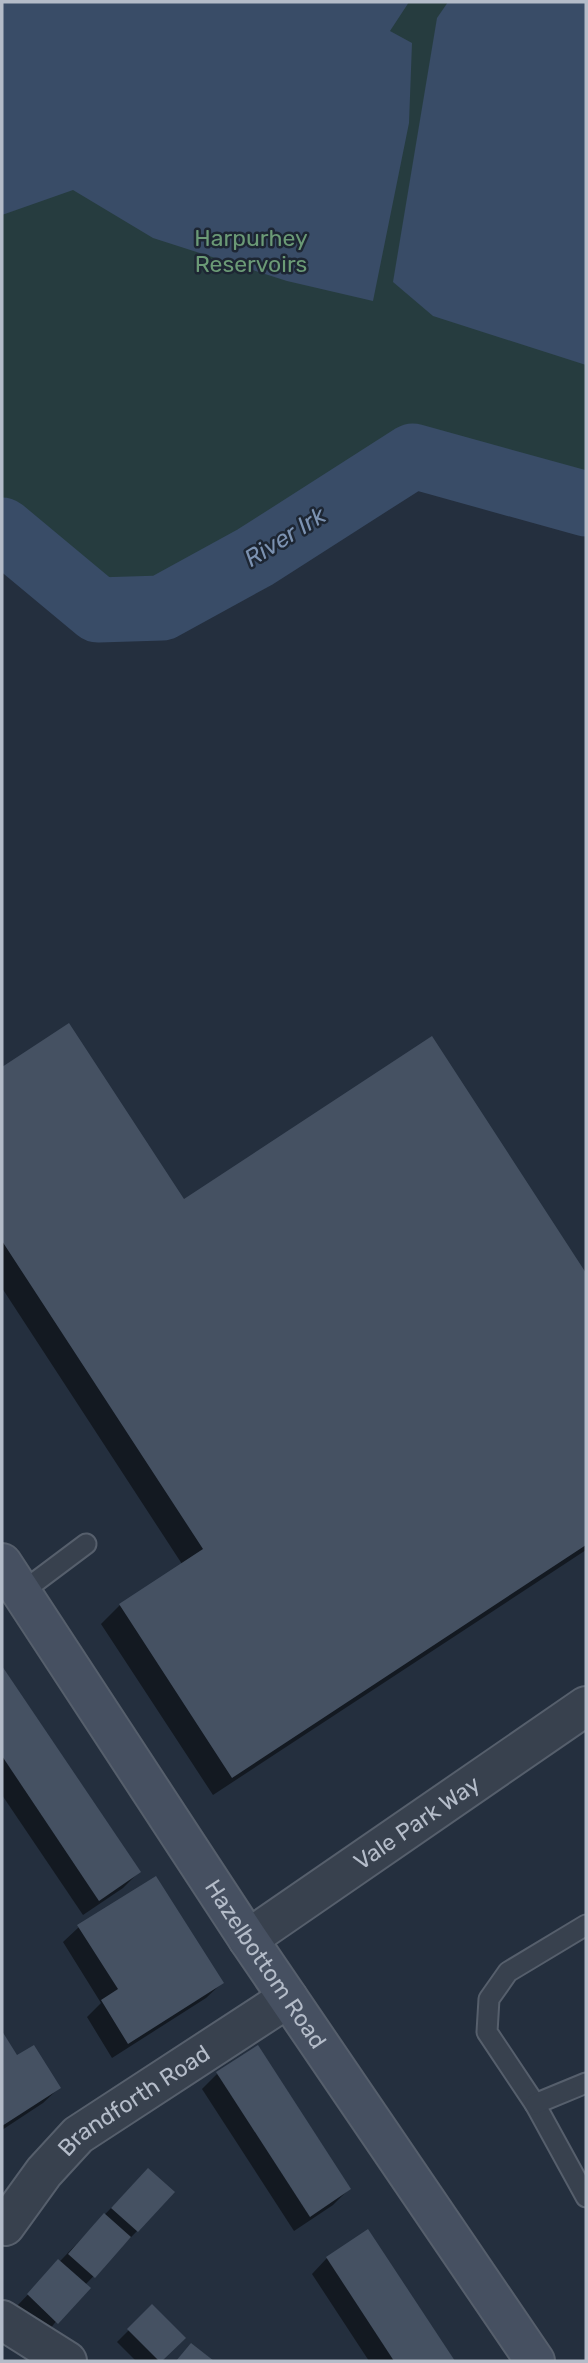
<svg xmlns="http://www.w3.org/2000/svg" width="588" height="2363" viewBox="0 0 588 2363" font-family="Rubik,sans-serif">
<style>
.green{fill:#263c3f}
.water{fill:#394c67}
.shadow{fill:#0007}
.lines{fill:none;stroke-linecap:round;stroke-linejoin:round}
.river{stroke:#394c67;stroke-width:65}
.building{fill:#455162}
.lane-casing{stroke:#565f6c;stroke-width:23}
.street-casing{stroke:#565f6c;stroke-width:42}
.secondary-casing{stroke:#565f6c;stroke-width:42}
.lane{stroke:#38414e;stroke-width:19}
.street{stroke:#38414e;stroke-width:38}
.secondary{stroke:#465061;stroke-width:38}
.labels{text-anchor:middle;dominant-baseline:central;stroke-width:5;stroke-linejoin:round;paint-order:stroke}
.park-label{font-size:23px;fill:#6b9a76;stroke:#1d2633}
.street-label{font-size:23px;fill:#b4bcc9;stroke:#1d2633}
.water-label{font-size:24px;font-style:italic;fill:#7c92b1;stroke:#1d2633}
</style>
<rect width="100%" height="100%" fill="#242f3e"/>
<!-- green -->
<polygon class="green" points="2,2 586,2 586,487 414,443 166,585 100,587 2,502"/>
<!-- water -->
<g class="water">
<polygon points="2,2 409,2 390,31 412,43 409,123 373,301 287,281 153,238 73,190 2,215"/>
<polygon points="448,2 586,2 586,365 433,316 393,282 437,18"/>
</g>
<!-- shadow -->
<g class="shadow">
<polygon points="68,1025 183,1202 431,1038 586,1276 586,1550 213,1795 101,1624 120,1605 182,1564 2,1288 2,1069"/>
<polygon points="2,1669 139,1872 123,1888 83,1915 2,1795"/>
<polygon points="79,1927 222,1983 206,1998 112,2058 87,2017 101,2003 63,1942"/>
<polygon points="2,2034 17,2058 59,2088 43,2103 2,2130"/>
<polygon points="217,2074 349,2189 333,2205 294,2231 202,2089"/>
<polygon points="136,2182 137,2231 85,2285 46,2334 16,2307"/>
<polygon points="368,2231 452,2361 369,2361 312,2274 327,2258"/>
<polygon points="152,2307 183,2338 159,2361 136,2361 117,2342"/>
</g>
<g class="lines">
<!-- river -->
<polyline class="river" points="2,530 98,610 162,608 255,557 413,456 586,504"/>
</g>
<!-- building -->
<g class="building">
<polygon points="69,1023 184,1199 432,1036 586,1273 586,1545 232,1778 119,1604 203,1549 2,1241 2,1067"/>
<polygon points="2,1666 141,1872 99,1901 2,1756"/>
<polygon points="156,1876 224,1983 128,2044 101,2000 118,1989 77,1925"/>
<polygon points="2,2031 17,2055 34,2045 61,2088 2,2126"/>
<polygon points="258,2045 351,2189 310,2217 216,2072"/>
<polygon points="148,2168 175,2192 138,2232 111,2208"/>
<polygon points="104,2213 131,2237 95,2278 68,2254"/>
<polygon points="368,2229 455,2361 394,2361 326,2257"/>
<polygon points="58,2259 91,2288 58,2324 27,2294"/>
<polygon points="152,2304 186,2338 162,2361 159,2361 127,2329"/>
<polygon points="191,2343 214,2361 176,2361"/>
</g>
<g class="lines">
<defs>
<g id="lane">
<polyline points="22,1592 86,1544"/>
<polyline points="586,1925 508,1972 489,1999 487,2032 535,2104 586,2197"/>
<polyline points="535,2104 586,2083"/>
</g>
<g id="street">
<path id="s1" d="M248,1939L586,1706"/>
<path id="s2" d="M2,2224L5,2226L44,2172L78,2135L288,1998"/>
<polyline points="2,2320 67,2361"/>
</g>
<g id="secondary">
<path id="s3" d="M2,1563L248,1939L535,2361"/>
</g>
</defs>
<!-- lane casing -->
<use href="#lane" class="lane-casing"/>
<!-- street casing -->
<use href="#street" class="street-casing"/>
<!-- secondary casing -->
<use href="#secondary" class="secondary-casing"/>
<!-- lane -->
<use href="#lane" class="lane"/>
<!-- street -->
<use href="#street" class="street"/>
<!-- secondary -->
<use href="#secondary" class="secondary"/>
</g>
<g class="labels">
<!-- park labels -->
<g class="park-label">
<text x="251" y="238">Harpurhey<tspan x="251" dy="26">Reservoirs</tspan></text>
</g>
<!-- street labels -->
<g class="street-label">
<text stroke="none"><textPath href="#s1" startOffset="205">Vale Park Way</textPath></text>
<text stroke="none"><textPath href="#s3" startOffset="480">Hazelbottom Road</textPath></text>
<text stroke="none"><textPath href="#s2" startOffset="186">Brandforth Road</textPath></text>
</g>
<!-- water labels -->
<g class="water-label">
<text transform="translate(285 537) rotate(-32)">River Irk</text>
</g>
</g>
<!-- border -->
<rect width="588" height="2363" fill="none" stroke="#b4bcc9" stroke-width="7"/>
</svg>
